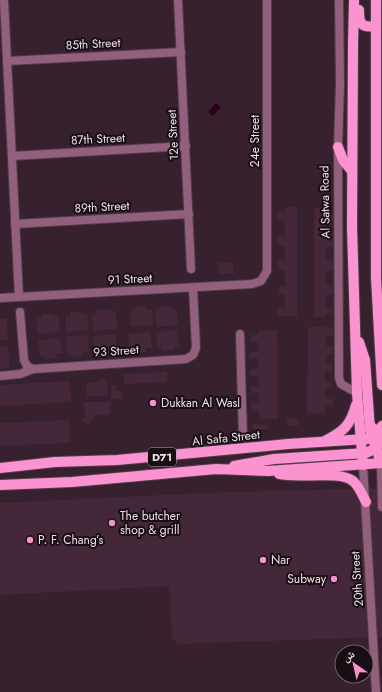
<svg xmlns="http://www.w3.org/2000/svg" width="382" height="692" viewBox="0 0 382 692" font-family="Jost,'Noto Naskh Arabic',sans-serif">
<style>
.built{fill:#442738}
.water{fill:#2e001f}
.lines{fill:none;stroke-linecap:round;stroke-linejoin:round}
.minor-casing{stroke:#513c48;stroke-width:10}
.major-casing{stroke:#513c48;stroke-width:12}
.minor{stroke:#92607c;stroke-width:8}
.major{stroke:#fa93d0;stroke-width:10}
.poi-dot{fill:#f790cd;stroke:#180e14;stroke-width:1.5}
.labels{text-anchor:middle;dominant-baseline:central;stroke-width:4;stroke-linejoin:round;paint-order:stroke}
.shield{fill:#180e14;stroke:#aea1a8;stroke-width:1}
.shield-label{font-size:11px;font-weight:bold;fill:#efe0e8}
.street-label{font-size:12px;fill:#efe0e8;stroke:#180e14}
.poi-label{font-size:12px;fill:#efe0e8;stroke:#180e14;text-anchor:start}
</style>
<rect width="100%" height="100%" fill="#37212e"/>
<!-- built -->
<g class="built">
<polygon points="285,207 297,207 297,316 278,316 278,308 285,308 285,294 278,294 279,286 285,286 285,270 278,270 278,260 285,260 285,246 278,245 278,236 285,236 285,221 278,221 278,212 285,212"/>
<polygon points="314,208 326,208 326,213 333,213 333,221 326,221 326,237 333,237 333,247 326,247 326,261 333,261 333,270 326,271 326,285 333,285 333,294 326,295 326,309 333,309 333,313 326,313 326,317 314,317"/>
<polygon points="233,262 234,273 219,274 218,263"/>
<polygon points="146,306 146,310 152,310 153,325 131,327 130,311 135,311 135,307"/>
<polygon points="172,306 172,309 177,309 178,325 157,327 155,310 159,310 159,307"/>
<polygon points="110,309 110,311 116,311 117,329 93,331 92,314 97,313 97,310"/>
<polygon points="82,311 82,314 87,314 89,330 66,332 65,316 70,316 70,312"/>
<polygon points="53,313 54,316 59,316 60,332 38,334 36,317 42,317 42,314"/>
<polygon points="7,318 8,340 0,341 0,319"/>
<polygon points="308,327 326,327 326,329 333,329 333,336 326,336 326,346 333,347 333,354 326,354 326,363 332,364 332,371 325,371 325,381 332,382 332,388 325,388 325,398 333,399 333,405 325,405 325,413 307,413"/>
<polygon points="177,330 179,346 174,347 174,350 162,351 162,348 157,348 156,332"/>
<polygon points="277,330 278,419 259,419 259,411 251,411 251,403 259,403 258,393 251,393 251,386 259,386 258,376 250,376 250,369 258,369 258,358 250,358 250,352 258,351 258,342 251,342 251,335 258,335 258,331"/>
<polygon points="150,332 152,348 146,348 146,352 135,353 134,350 130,350 128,334"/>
<polygon points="116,334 117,349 112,350 112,354 100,355 100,351 94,352 93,336"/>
<polygon points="88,335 89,352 83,352 83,356 72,357 71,353 67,353 66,337"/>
<polygon points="60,338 62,353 56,354 57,358 45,359 44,356 40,356 38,340"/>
<polygon points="0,347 8,347 10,368 0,369"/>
<polygon points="167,372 167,382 124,384 123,374"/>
<polygon points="107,379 108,395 87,397 86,383 100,382 100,380"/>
<polygon points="70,381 71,402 0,406 0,385"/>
<polygon points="111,386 116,386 117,395 117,391 122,391 122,399 111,399"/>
<polygon points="84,402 110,402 110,415 96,415 87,425 82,420 85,416"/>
<rect x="287" y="419" width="11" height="7"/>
<polygon points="69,420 70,443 0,446 0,423"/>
<polygon points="253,424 268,425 268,429 253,429"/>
<polygon points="382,488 382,637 179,644 174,641 172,636 169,586 0,595 0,503 202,493"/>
</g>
<!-- water -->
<polygon class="water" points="216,103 221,107 213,116 208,112"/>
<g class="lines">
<defs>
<g id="minor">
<polyline points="4,0 19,297"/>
<polyline points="178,0 191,269"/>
<polyline points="339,0 340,84 338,147 339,378 341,384 357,393"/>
<polyline points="7,61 181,52"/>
<polyline points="12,156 186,146"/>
<polyline points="15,224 189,214"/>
<polyline points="0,298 252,284 261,281 267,271 267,0"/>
<polyline points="20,312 24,360 27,366 33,369 186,359 193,355 196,348 193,288"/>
<polyline points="240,334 243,438"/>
<polyline points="0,376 20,374 33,369"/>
<polyline points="381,463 382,507"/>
<polyline points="363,465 376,692"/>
</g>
<g id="major">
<polyline points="354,0 353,45 352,227 357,393 363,465"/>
<polyline points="376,0 376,278 382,385"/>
<path d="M359,10C359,24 361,28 376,26"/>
<polyline points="338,147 343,160 352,171"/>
<polyline points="359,342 365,360 370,430 381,463"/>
<path d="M370,425C373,430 378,432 382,426"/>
<path d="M325,441C344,431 350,426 356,405"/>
<polyline points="234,466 274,459 366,453 376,448 382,440"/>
<polyline points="0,468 55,462 117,460 288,444 382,438"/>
<path d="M279,474C299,479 339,470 353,481C359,486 362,494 366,502"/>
<polyline points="0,485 72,482 216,469 268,471 382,463"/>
</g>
</defs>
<!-- minor casing -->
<use href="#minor" class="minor-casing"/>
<!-- major casing -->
<use href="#major" class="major-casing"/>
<!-- minor -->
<use href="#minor" class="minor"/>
<!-- major -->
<use href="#major" class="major"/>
</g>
<!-- markers -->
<g class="poi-dot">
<circle cx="153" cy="403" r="4"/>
<circle cx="112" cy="523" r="4"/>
<circle cx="30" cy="540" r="4"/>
<circle cx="263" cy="560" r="4"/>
<circle cx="334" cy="579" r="4"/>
</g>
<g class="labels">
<!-- shield labels -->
<rect class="shield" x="148" y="448" width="28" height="18" rx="3"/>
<g class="shield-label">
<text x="162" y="457">D71</text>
</g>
<!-- street labels -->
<g class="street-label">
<text transform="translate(93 44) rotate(-3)">85th Street</text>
<text transform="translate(173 135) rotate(-93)">12e Street</text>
<text transform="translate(98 139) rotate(-3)">87th Street</text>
<text transform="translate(255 141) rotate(-90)">24e Street</text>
<text transform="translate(325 202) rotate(-91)">Al Satwa Road</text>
<text transform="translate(102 207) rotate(-3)">89th Street</text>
<text transform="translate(130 279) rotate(-3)">91 Street</text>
<text transform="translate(116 351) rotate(-4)">93 Street</text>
<text transform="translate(226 438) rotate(-6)">Al Safa Street</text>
<text transform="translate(357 579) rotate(-94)">20th Street</text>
</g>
<!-- poi labels -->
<g class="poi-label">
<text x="161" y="403">Dukkan Al Wasl</text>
<text x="120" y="516">The butcher<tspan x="120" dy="14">shop &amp; grill</tspan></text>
<text x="38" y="540">P. F. Chang’s</text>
<text x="271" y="560">Nar</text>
<text x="326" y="579" text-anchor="end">Subway</text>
</g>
</g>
<!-- north arrow -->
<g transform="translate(354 664) rotate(326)"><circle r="19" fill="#180e14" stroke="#6e6269"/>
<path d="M0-3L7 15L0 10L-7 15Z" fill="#f790cd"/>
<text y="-6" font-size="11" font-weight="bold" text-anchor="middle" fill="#efe0e8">ش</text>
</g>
</svg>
